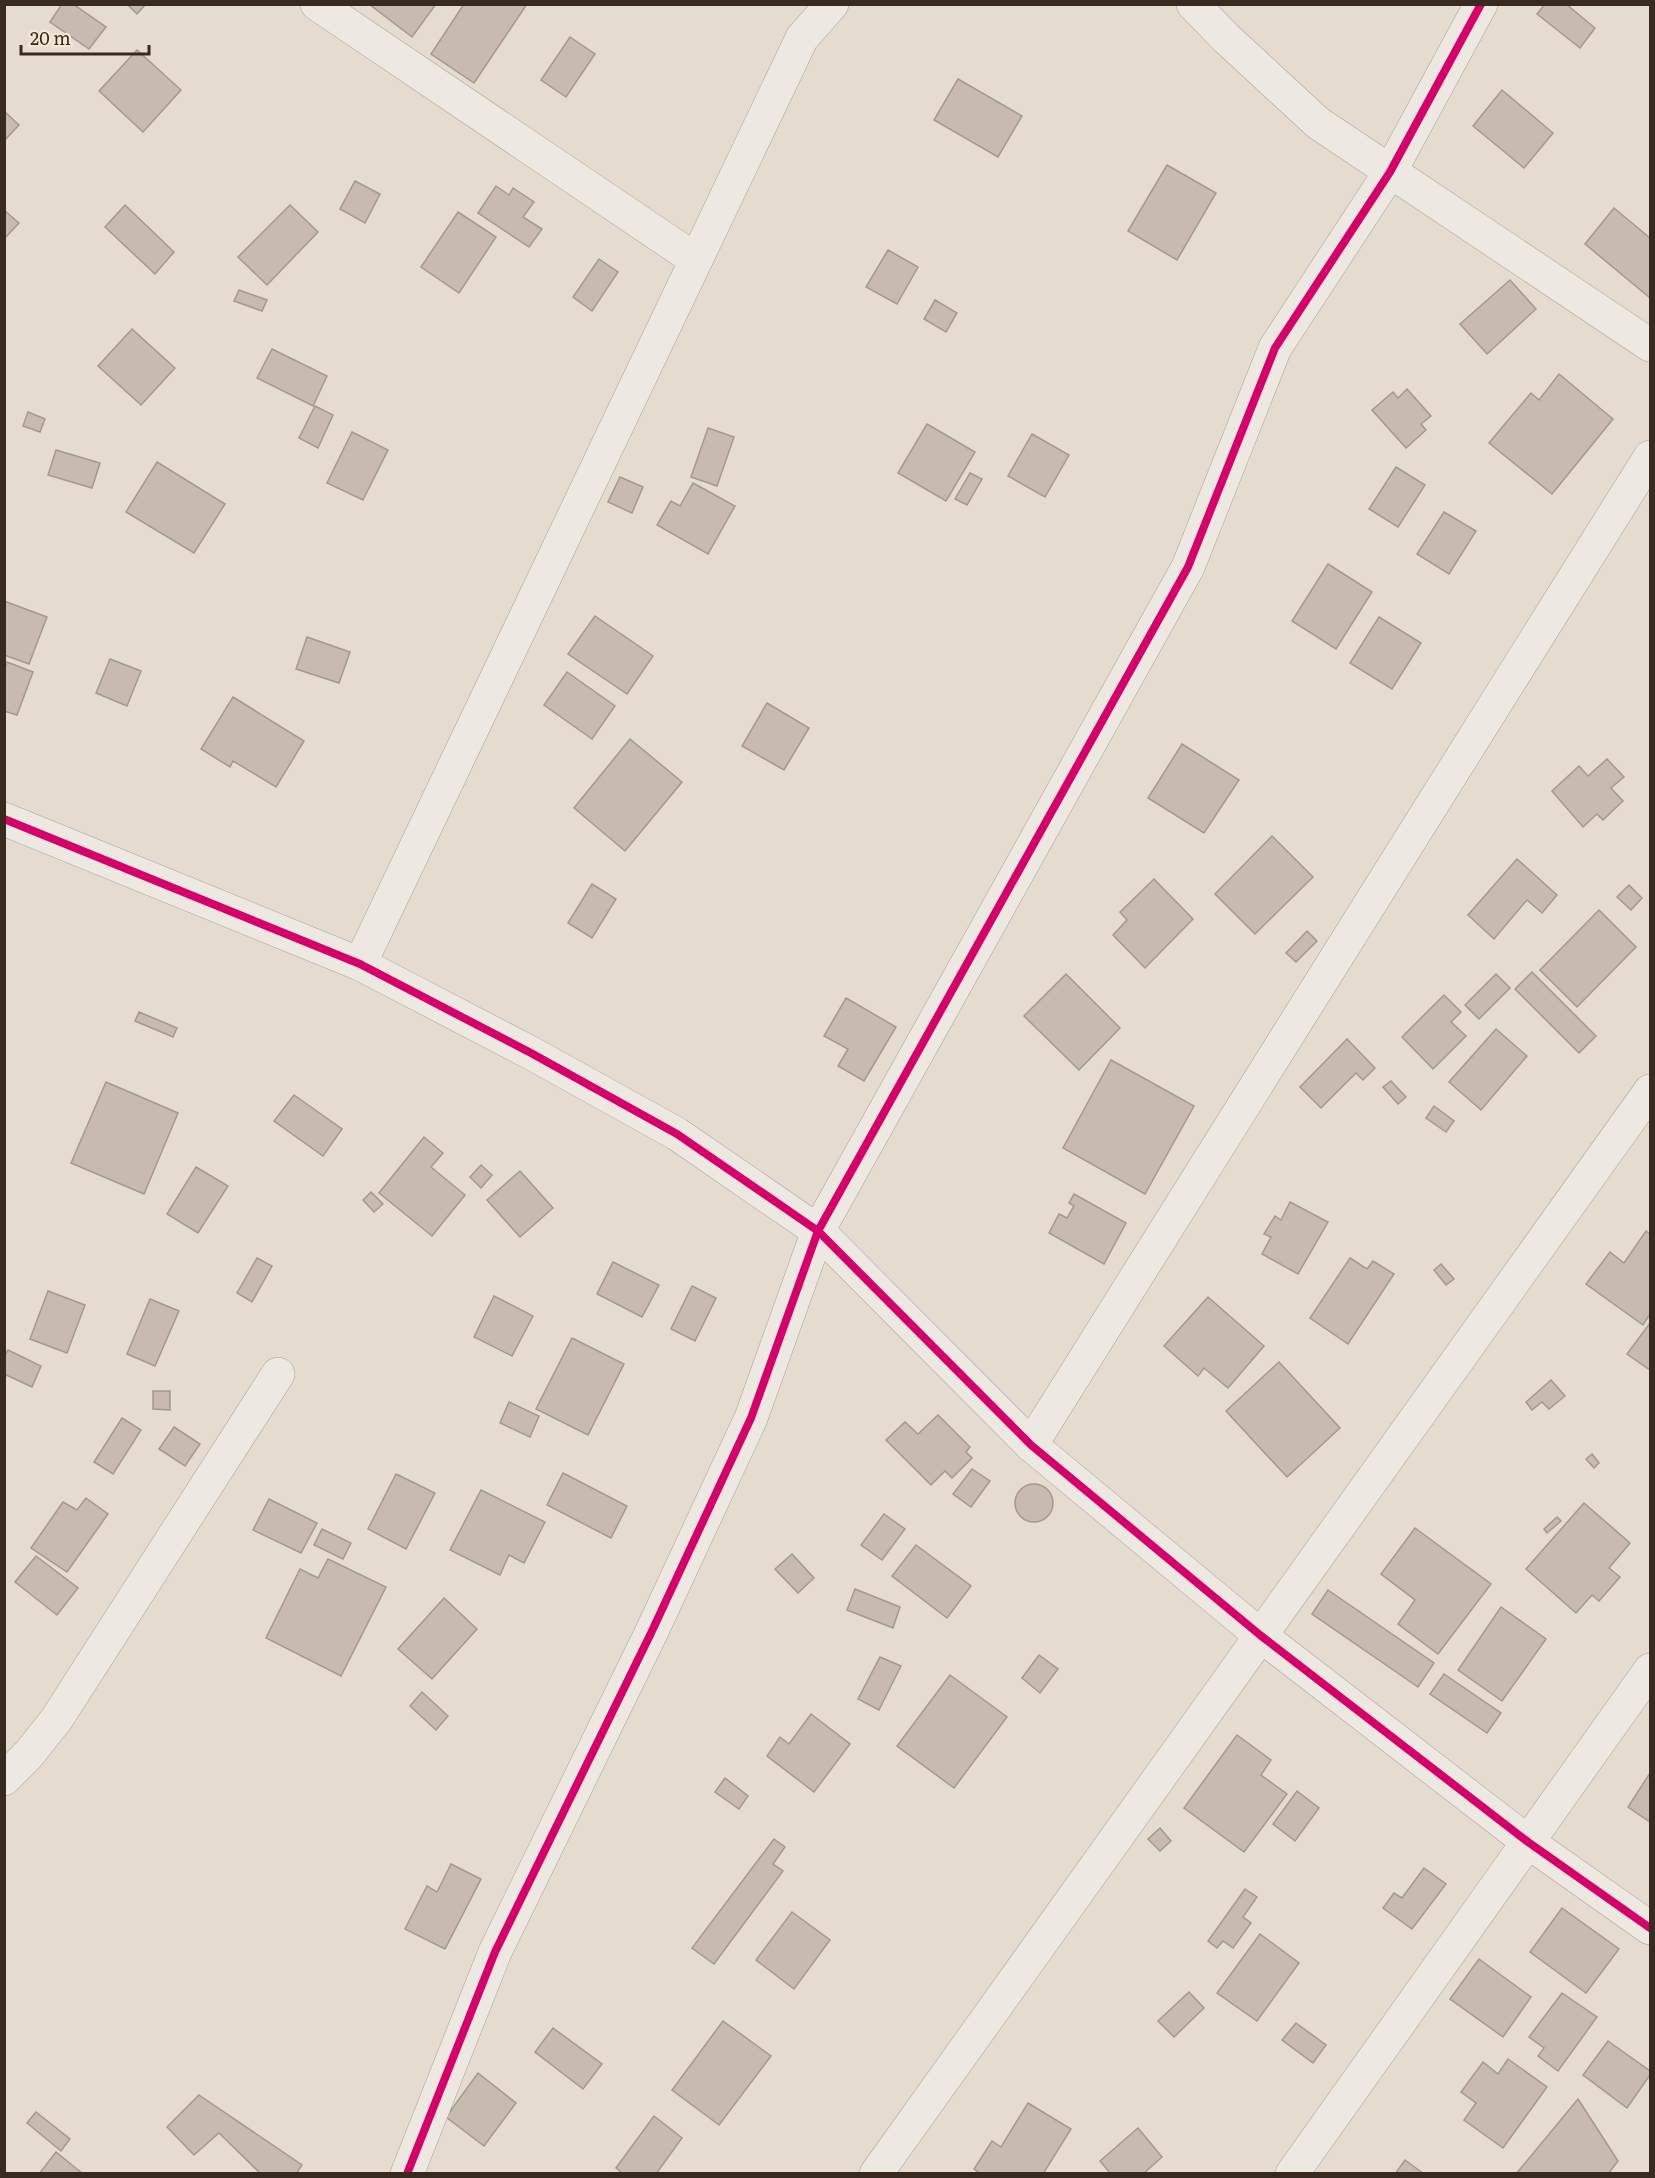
<svg xmlns="http://www.w3.org/2000/svg" width="1655" height="2178" viewBox="0 0 1655 2178" font-family="Literata,serif">
<style>
.building{fill:#c8bab0;stroke:#a5988e;stroke-width:1.5}
.lines{fill:none;stroke-linecap:round;stroke-linejoin:round}
.street-casing{stroke:#aaa298;stroke-width:34}
.street{stroke:#ede8e1;stroke-width:33}
.cycleway-casing{stroke:#f4e9d7;stroke-width:11}
.cycleway{stroke:#d6006c;stroke-width:8}
</style>
<rect width="100%" height="100%" fill="#e5dccf"/>
<!-- building -->
<g class="building">
<polygon points="62,4 73,4 106,27 89,49 50,22"/>
<polygon points="127,4 146,4 137,14"/>
<polygon points="369,4 436,4 412,37"/>
<polygon points="464,4 527,4 474,83 431,54"/>
<polygon points="1545,4 1566,4 1595,28 1580,48 1537,14"/>
<polygon points="570,37 595,54 566,97 541,80"/>
<polygon points="137,50 181,90 143,132 99,91"/>
<polygon points="958,79 1022,116 998,157 934,120"/>
<polygon points="1502,90 1553,133 1524,168 1473,126"/>
<polygon points="4,111 19,125 4,141"/>
<polygon points="1167,165 1216,193 1177,260 1128,231"/>
<polygon points="355,181 380,194 365,223 340,209"/>
<polygon points="496,186 509,195 513,188 534,202 523,217 542,229 529,247 478,213"/>
<polygon points="125,205 174,252 155,274 105,227"/>
<polygon points="290,205 318,232 267,285 238,257"/>
<polygon points="1614,208 1650,238 1650,298 1585,244"/>
<polygon points="4,210 19,223 4,239"/>
<polygon points="458,212 496,237 459,293 421,267"/>
<polygon points="888,250 918,267 897,304 866,287"/>
<polygon points="599,259 618,272 592,311 573,297"/>
<polygon points="1510,280 1536,309 1487,354 1460,324"/>
<polygon points="239,290 267,300 262,311 234,301"/>
<polygon points="935,300 957,313 946,332 924,319"/>
<polygon points="132,329 175,368 141,405 98,366"/>
<polygon points="272,349 327,376 313,406 257,378"/>
<polygon points="1559,374 1613,419 1552,494 1489,443 1531,393 1539,400"/>
<polygon points="1407,389 1431,416 1421,424 1426,430 1406,448 1372,410 1393,392 1398,398"/>
<polygon points="315,406 333,415 318,448 299,438"/>
<polygon points="28,412 45,419 40,432 23,426"/>
<polygon points="927,424 975,452 946,501 898,473"/>
<polygon points="708,428 734,437 717,486 691,477"/>
<polygon points="352,432 388,450 363,500 327,483"/>
<polygon points="1032,434 1069,455 1045,497 1008,476"/>
<polygon points="56,450 100,463 92,488 48,475"/>
<polygon points="157,462 225,504 194,553 126,512"/>
<polygon points="1396,467 1425,485 1398,527 1369,509"/>
<polygon points="970,473 982,479 967,505 955,499"/>
<polygon points="620,477 643,487 632,513 608,502"/>
<polygon points="693,483 735,506 708,554 657,525 671,501 680,506"/>
<polygon points="1444,512 1476,531 1449,574 1417,554"/>
<polygon points="1328,564 1372,592 1336,649 1292,621"/>
<polygon points="4,601 47,617 29,664 4,655"/>
<polygon points="595,616 653,656 627,694 568,654"/>
<polygon points="1379,617 1421,643 1392,689 1350,663"/>
<polygon points="307,637 350,652 339,683 296,669"/>
<polygon points="110,659 141,671 127,706 96,693"/>
<polygon points="7,662 33,672 17,715 4,711 4,669"/>
<polygon points="567,672 615,706 592,739 544,705"/>
<polygon points="233,697 304,741 276,787 233,761 230,767 201,749"/>
<polygon points="767,703 809,728 784,770 742,746"/>
<polygon points="630,739 682,782 625,851 574,808"/>
<polygon points="1182,744 1239,780 1204,833 1148,798"/>
<polygon points="1607,759 1624,777 1611,788 1623,801 1603,820 1597,814 1583,827 1552,791 1579,766 1588,776"/>
<polygon points="1272,836 1313,877 1255,934 1215,894"/>
<polygon points="1517,859 1557,895 1542,913 1527,900 1494,939 1468,915"/>
<polygon points="1154,879 1193,919 1145,968 1113,935 1127,920 1120,912"/>
<polygon points="592,884 616,899 592,938 568,923"/>
<polygon points="1629,885 1642,898 1631,910 1617,897"/>
<polygon points="1599,910 1636,947 1577,1007 1540,970"/>
<polygon points="1307,931 1317,941 1296,962 1286,953"/>
<polygon points="1532,972 1596,1036 1579,1053 1515,989"/>
<polygon points="1066,974 1120,1028 1079,1070 1024,1016"/>
<polygon points="1496,974 1510,988 1479,1019 1465,1005"/>
<polygon points="1444,995 1461,1012 1451,1022 1466,1036 1433,1069 1402,1037"/>
<polygon points="846,998 896,1027 864,1081 838,1066 848,1049 824,1036"/>
<polygon points="139,1012 177,1028 173,1037 135,1021"/>
<polygon points="1496,1029 1527,1056 1481,1110 1449,1082"/>
<polygon points="1347,1039 1375,1068 1363,1080 1356,1073 1321,1108 1300,1087"/>
<polygon points="1111,1060 1194,1106 1145,1194 1063,1148"/>
<polygon points="1391,1081 1406,1097 1398,1104 1383,1087"/>
<polygon points="106,1082 178,1113 144,1194 71,1163"/>
<polygon points="294,1095 342,1129 323,1156 274,1121"/>
<polygon points="1434,1106 1454,1121 1446,1132 1426,1118"/>
<polygon points="424,1137 443,1153 431,1167 465,1195 432,1236 379,1193"/>
<polygon points="481,1165 492,1175 481,1188 470,1177"/>
<polygon points="196,1167 228,1186 198,1233 167,1214"/>
<polygon points="520,1171 553,1208 520,1237 487,1200"/>
<polygon points="371,1192 383,1204 374,1212 363,1200"/>
<polygon points="1074,1194 1126,1223 1104,1264 1049,1233 1059,1214 1067,1218 1074,1206 1069,1203"/>
<polygon points="1290,1202 1328,1222 1298,1274 1262,1254 1271,1237 1264,1234 1275,1216 1281,1220"/>
<polygon points="1646,1231 1650,1234 1650,1314 1643,1325 1586,1284 1610,1252 1624,1263"/>
<polygon points="257,1258 272,1266 252,1302 237,1293"/>
<polygon points="1350,1258 1367,1269 1373,1261 1394,1274 1348,1344 1310,1318"/>
<polygon points="613,1262 659,1285 642,1317 597,1294"/>
<polygon points="1441,1264 1454,1279 1446,1285 1434,1270"/>
<polygon points="692,1286 716,1298 695,1341 671,1329"/>
<polygon points="48,1291 85,1305 67,1353 30,1339"/>
<polygon points="494,1296 533,1316 512,1356 474,1337"/>
<polygon points="1208,1297 1264,1346 1228,1388 1204,1368 1198,1376 1164,1346"/>
<polygon points="150,1299 179,1311 155,1366 127,1354"/>
<polygon points="1650,1323 1650,1370 1627,1354"/>
<polygon points="572,1338 624,1364 588,1435 536,1409"/>
<polygon points="8,1350 41,1366 32,1387 4,1374 4,1357"/>
<polygon points="1279,1362 1340,1428 1287,1477 1226,1411"/>
<polygon points="1551,1380 1565,1396 1549,1409 1542,1402 1532,1410 1526,1402"/>
<polygon points="153,1391 170,1391 170,1410 153,1409"/>
<polygon points="509,1402 539,1416 530,1437 500,1423"/>
<polygon points="938,1415 970,1447 966,1452 972,1458 952,1478 945,1471 931,1485 886,1440 905,1422 918,1434"/>
<polygon points="122,1418 141,1430 113,1474 94,1462"/>
<polygon points="174,1427 200,1444 185,1466 159,1449"/>
<polygon points="1592,1454 1599,1463 1594,1468 1586,1459"/>
<polygon points="972,1469 990,1481 971,1507 953,1494"/>
<polygon points="563,1473 627,1506 611,1538 547,1505"/>
<polygon points="396,1474 435,1493 406,1549 368,1529"/>
<circle cx="1034" cy="1503" r="19"/>
<polygon points="481,1490 545,1522 524,1563 509,1555 500,1575 450,1550"/>
<polygon points="86,1498 108,1514 67,1572 31,1548 63,1502 77,1510"/>
<polygon points="269,1499 317,1523 301,1553 253,1530"/>
<polygon points="1584,1503 1630,1543 1609,1568 1620,1577 1599,1601 1592,1595 1576,1613 1526,1569"/>
<polygon points="884,1514 905,1529 882,1560 861,1545"/>
<polygon points="1557,1517 1561,1521 1547,1533 1544,1529"/>
<polygon points="1415,1528 1491,1584 1438,1654 1398,1624 1415,1600 1381,1574"/>
<polygon points="322,1529 351,1543 343,1559 314,1545"/>
<polygon points="916,1545 971,1586 947,1618 892,1576"/>
<polygon points="792,1554 814,1578 798,1593 775,1569"/>
<polygon points="36,1556 78,1588 57,1615 15,1582"/>
<polygon points="328,1559 386,1587 341,1676 266,1638 300,1569 318,1578"/>
<polygon points="855,1589 900,1607 893,1628 847,1610"/>
<polygon points="1328,1590 1434,1663 1418,1687 1312,1614"/>
<polygon points="444,1598 477,1629 432,1679 398,1649"/>
<polygon points="1501,1607 1546,1639 1502,1701 1458,1670"/>
<polygon points="1039,1655 1058,1669 1040,1693 1022,1678"/>
<polygon points="880,1657 901,1666 879,1710 858,1699"/>
<polygon points="1444,1674 1501,1713 1487,1733 1430,1694"/>
<polygon points="950,1675 1007,1717 954,1788 897,1746"/>
<polygon points="422,1692 448,1716 436,1730 410,1706"/>
<polygon points="811,1714 850,1744 814,1792 767,1756 780,1737 789,1744"/>
<polygon points="1237,1735 1271,1760 1261,1775 1287,1794 1244,1852 1184,1808"/>
<polygon points="1650,1773 1650,1822 1628,1807"/>
<polygon points="725,1778 748,1796 739,1809 715,1792"/>
<polygon points="1297,1791 1319,1808 1295,1841 1273,1824"/>
<polygon points="1160,1828 1171,1841 1160,1851 1148,1839"/>
<polygon points="774,1839 785,1847 773,1864 783,1871 714,1964 692,1948"/>
<polygon points="451,1864 481,1879 445,1949 405,1929 427,1886 437,1892"/>
<polygon points="1424,1868 1446,1884 1412,1929 1383,1908 1394,1893 1402,1898"/>
<polygon points="1245,1889 1257,1897 1243,1917 1251,1923 1233,1948 1223,1941 1217,1948 1208,1941"/>
<polygon points="1562,1908 1619,1949 1586,1993 1530,1952"/>
<polygon points="792,1912 830,1940 794,1989 756,1960"/>
<polygon points="1260,1934 1299,1963 1257,2021 1217,1993"/>
<polygon points="1479,1959 1531,1997 1503,2037 1450,1999"/>
<polygon points="1189,1992 1204,2008 1174,2037 1158,2021"/>
<polygon points="1562,1993 1597,2017 1558,2071 1538,2056 1544,2048 1529,2037"/>
<polygon points="723,2021 771,2056 719,2125 672,2090"/>
<polygon points="1296,2023 1326,2045 1313,2063 1282,2040"/>
<polygon points="553,2028 602,2064 583,2089 535,2052"/>
<polygon points="1608,2041 1650,2071 1650,2075 1627,2108 1583,2075"/>
<polygon points="1508,2059 1547,2087 1503,2148 1464,2120 1476,2103 1461,2092 1483,2062 1498,2074"/>
<polygon points="478,2073 516,2103 484,2146 446,2117"/>
<polygon points="199,2095 302,2165 296,2174 261,2174 219,2133 194,2155 167,2127"/>
<polygon points="1578,2099 1618,2161 1608,2174 1516,2174"/>
<polygon points="1028,2103 1071,2129 1043,2174 981,2174 974,2169 992,2141 1001,2147"/>
<polygon points="36,2112 70,2139 61,2151 27,2123"/>
<polygon points="654,2116 682,2138 656,2174 623,2174 616,2168"/>
<polygon points="1138,2128 1162,2157 1143,2174 1111,2174 1100,2161"/>
<polygon points="56,2152 83,2174 39,2174"/>
<polygon points="1405,2160 1424,2174 1395,2174"/>
</g>
<g class="lines">
<defs>
<g id="street">
<polyline points="317,4 696,260"/>
<polyline points="1193,4 1226,38 1318,123 1650,345"/>
<polyline points="4,819 360,964 531,1053 677,1134 818,1231 1031,1445 1260,1635 1528,1842 1650,1928"/>
<polyline points="360,964 802,38 832,4"/>
<polyline points="1031,1445 1650,457"/>
<polyline points="4,1779 28,1755 56,1720 278,1374"/>
<polyline points="407,2174 495,1952 652,1631 751,1418 818,1231 1188,567 1275,348 1390,172 1481,4"/>
<polyline points="876,2174 1650,1091"/>
<polyline points="1292,2174 1650,1670"/>
</g>
</defs>
<!-- street casing -->
<use href="#street" class="street-casing"/>
<!-- street -->
<use href="#street" class="street"/>
<defs>
<g id="cycleway">
<polyline points="4,819 360,964 531,1053 677,1134 818,1231 1031,1445 1260,1635 1528,1842 1650,1928"/>
<polyline points="407,2174 495,1952 652,1631 751,1418 818,1231 1188,567 1275,348 1390,172 1481,4"/>
</g>
</defs>
<!-- cycleway casing -->
<use href="#cycleway" class="cycleway-casing"/>
<!-- cycleway -->
<use href="#cycleway" class="cycleway"/>
</g>
<!-- border -->
<rect width="1655" height="2178" fill="none" stroke="#392a20" stroke-width="12"/>
<!-- scale -->
<path d="M21 45v9h128v-9" fill="none" stroke="#392a20" stroke-width="3"/>
<text x="30" y="45" font-size="18" fill="#392a20" stroke="#f4e9d7" stroke-width="4.5" paint-order="stroke">20 m</text>
</svg>
